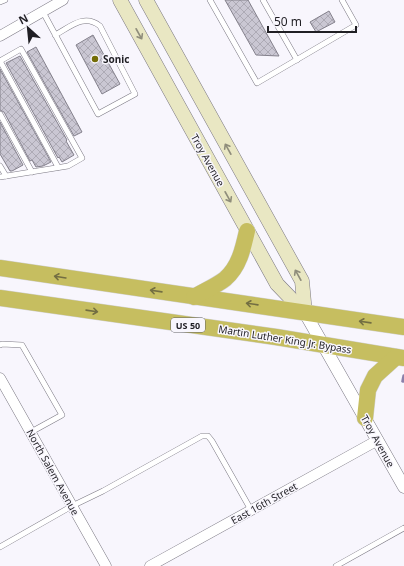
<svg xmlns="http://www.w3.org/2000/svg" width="404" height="566" viewBox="0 0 404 566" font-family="'Noto Sans',sans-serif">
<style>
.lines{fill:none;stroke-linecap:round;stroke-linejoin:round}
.stream{stroke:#8b80aa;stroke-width:3.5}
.building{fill:url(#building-cross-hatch);stroke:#84818c}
.service-casing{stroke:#7b7883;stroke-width:6}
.minor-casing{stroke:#7b7883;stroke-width:11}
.tertiary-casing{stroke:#7b7883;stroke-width:13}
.secondary-casing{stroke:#7b7883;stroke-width:15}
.trunk-casing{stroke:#d2d2d3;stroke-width:17}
.service{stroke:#fff;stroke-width:5}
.minor{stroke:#fff;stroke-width:10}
.tertiary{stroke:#fff;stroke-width:12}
.secondary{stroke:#e9e7c3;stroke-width:14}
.trunk{stroke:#c6be60;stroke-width:16}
.oneway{stroke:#8f8d7b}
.oneway2{stroke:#736e42}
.poi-dot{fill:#736c07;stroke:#f8f6fd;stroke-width:1.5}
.labels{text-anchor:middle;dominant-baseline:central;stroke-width:3;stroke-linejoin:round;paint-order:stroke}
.shield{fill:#f8f6fd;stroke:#616065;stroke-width:1}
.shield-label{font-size:9px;font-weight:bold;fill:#201f24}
.poi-label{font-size:10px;font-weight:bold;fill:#201f24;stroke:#f8f6fd;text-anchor:start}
.street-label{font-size:10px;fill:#201f24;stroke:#f8f6fd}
</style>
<defs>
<pattern id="building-cross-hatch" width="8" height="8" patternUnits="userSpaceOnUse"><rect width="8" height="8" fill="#cac7d3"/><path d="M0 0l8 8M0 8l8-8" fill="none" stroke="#adaab5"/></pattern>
</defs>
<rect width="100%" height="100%" fill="#f8f6fd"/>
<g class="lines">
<!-- stream -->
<polyline class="stream" points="403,381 404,376"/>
</g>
<!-- building -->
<g class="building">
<polygon points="225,0 248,0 279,56 256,55"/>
<polygon points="329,11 335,22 316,32 310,22"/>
<polygon points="93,35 120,84 102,94 76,45"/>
<polygon points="36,47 82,132 74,136 27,52"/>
<polygon points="20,56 67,140 66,141 74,155 62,162 59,157 58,158 6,63"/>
<polygon points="0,69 51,162 43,166 36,167 32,160 30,161 4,112 0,110"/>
<polygon points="0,122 23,165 12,171 10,171 0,154"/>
</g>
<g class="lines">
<defs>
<g id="service">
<polyline points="210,0 257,83 356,25 342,0"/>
<polyline points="263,0 297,60"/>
<polyline points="0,2 5,0"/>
<path d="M43,12C61,46 80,80 98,114L135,94L100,26C84,13 70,27 55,35"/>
<polyline points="0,61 21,49 82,158 68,166 0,177"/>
<polyline points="0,61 58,167"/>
<polyline points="0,114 32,172"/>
<polyline points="0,166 6,176"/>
<polyline points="0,345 2,344 22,345 62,415 31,432"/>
<polyline points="0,547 72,506 103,491 202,436 208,436 212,441 251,510"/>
<polyline points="336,566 404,528"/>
</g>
<g id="minor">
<polyline points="0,36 63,0"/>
<polyline points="0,378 106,566"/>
<polyline points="150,566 378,440"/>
</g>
<polyline id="tertiary" points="305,313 404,487"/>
<g id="secondary">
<polyline points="120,0 277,284 305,313"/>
<polyline points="146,0 302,281 305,313"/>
</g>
<g id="trunk">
<polyline points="0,268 404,327"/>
<path d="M194,297C204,291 216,286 225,279C239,267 243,249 247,231"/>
<polyline points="0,298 276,337 404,358"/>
<polyline points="365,418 368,390 375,376 396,357"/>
</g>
</defs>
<!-- service casing -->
<use href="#service" class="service-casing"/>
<!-- minor casing -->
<use href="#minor" class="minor-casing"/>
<!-- tertiary casing -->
<use href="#tertiary" class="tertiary-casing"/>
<!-- secondary casing -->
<use href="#secondary" class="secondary-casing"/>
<!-- trunk casing -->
<use href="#trunk" class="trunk-casing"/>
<!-- service -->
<use href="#service" class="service"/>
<!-- minor -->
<use href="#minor" class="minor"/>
<!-- tertiary -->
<use href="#tertiary" class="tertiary"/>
<!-- secondary -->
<use href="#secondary" class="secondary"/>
<!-- trunk -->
<use href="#trunk" class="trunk"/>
</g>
<!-- one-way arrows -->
<defs><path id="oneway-shaft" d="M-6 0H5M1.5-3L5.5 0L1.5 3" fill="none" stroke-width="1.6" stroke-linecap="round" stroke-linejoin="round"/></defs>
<g class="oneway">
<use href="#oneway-shaft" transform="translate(139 34) rotate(61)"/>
<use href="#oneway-shaft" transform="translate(228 149) rotate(-119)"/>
<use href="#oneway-shaft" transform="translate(228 197) rotate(61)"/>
<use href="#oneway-shaft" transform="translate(298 275) rotate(-119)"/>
</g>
<g class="oneway2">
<use href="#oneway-shaft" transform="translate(60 277) rotate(-171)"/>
<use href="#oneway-shaft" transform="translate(156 291) rotate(-172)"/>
<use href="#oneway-shaft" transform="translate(252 304) rotate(-172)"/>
<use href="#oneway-shaft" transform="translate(92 311) rotate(8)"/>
<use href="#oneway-shaft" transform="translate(365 322) rotate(-172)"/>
</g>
<!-- markers -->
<circle class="poi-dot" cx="95" cy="59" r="4"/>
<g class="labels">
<!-- shield labels -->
<rect class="shield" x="171" y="318" width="34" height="14" rx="3"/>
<g class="shield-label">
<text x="188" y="325">US 50</text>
</g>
<!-- poi labels -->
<g class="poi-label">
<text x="103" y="59">Sonic</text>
</g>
<!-- street labels -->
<g class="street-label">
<text transform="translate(208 160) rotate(61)">Troy Avenue</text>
<text transform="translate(285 339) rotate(9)">Martin Luther King Jr. Bypass</text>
<text transform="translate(378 441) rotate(61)">Troy Avenue</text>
<text transform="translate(53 472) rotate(61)">North Salem Avenue</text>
<text transform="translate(264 503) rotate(-29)">East 16th Street</text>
</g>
</g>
<!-- north arrow -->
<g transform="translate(28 28) rotate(333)" stroke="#f8f6fd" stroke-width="3" paint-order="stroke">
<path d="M0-3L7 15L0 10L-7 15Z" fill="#201f24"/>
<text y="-6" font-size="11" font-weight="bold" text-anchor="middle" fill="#201f24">N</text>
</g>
<!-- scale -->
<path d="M268 26v6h88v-6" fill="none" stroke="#201f24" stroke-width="2"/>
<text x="274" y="26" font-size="12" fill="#201f24" stroke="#f8f6fd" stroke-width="3" paint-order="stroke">50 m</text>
</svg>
